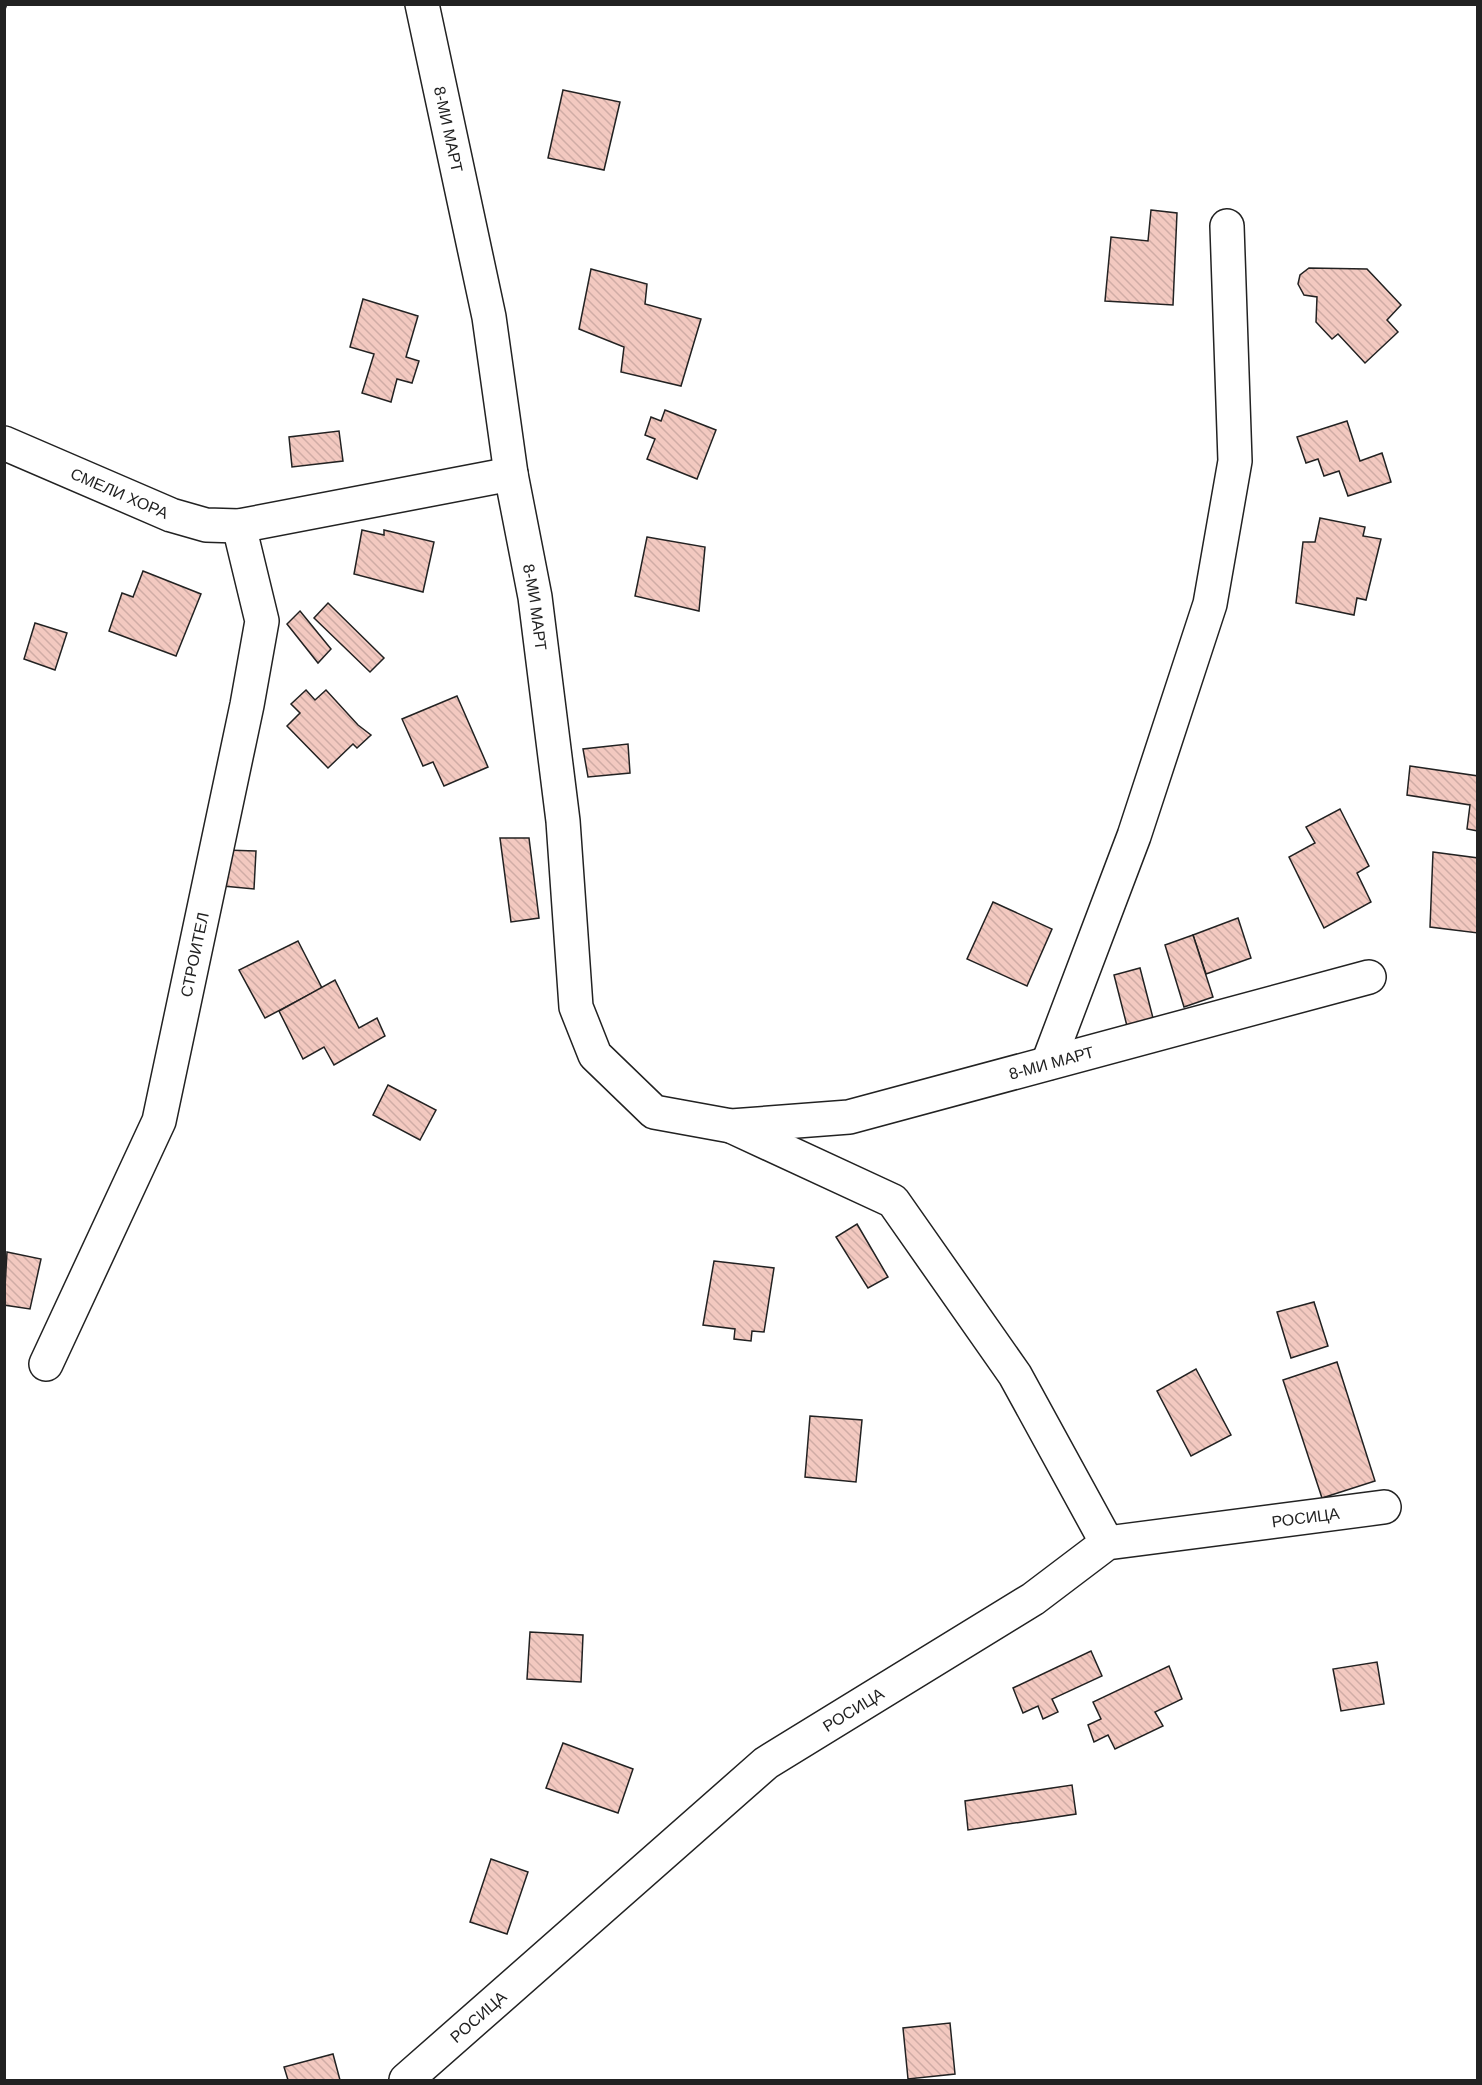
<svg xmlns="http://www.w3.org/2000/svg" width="1482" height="2085" viewBox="0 0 1482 2085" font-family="Helvetica,sans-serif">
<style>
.building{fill:url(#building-back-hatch);stroke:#222;stroke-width:1.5}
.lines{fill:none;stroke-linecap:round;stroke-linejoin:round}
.minor-casing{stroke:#222;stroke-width:36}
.minor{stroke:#fff;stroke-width:33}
.fence{stroke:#222;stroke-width:1.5;stroke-dasharray:8 3;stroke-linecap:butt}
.labels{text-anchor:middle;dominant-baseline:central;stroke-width:4.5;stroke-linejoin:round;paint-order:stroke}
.street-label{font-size:16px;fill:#222;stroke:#fff}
</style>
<defs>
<pattern id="building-back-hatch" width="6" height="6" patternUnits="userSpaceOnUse" patternTransform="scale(1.5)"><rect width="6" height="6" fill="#f3c9c0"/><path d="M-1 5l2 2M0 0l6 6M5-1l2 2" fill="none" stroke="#d0aca5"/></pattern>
</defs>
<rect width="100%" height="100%" fill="#fff"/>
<!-- building -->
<g class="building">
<polygon points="563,90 620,102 604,170 548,158"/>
<polygon points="1151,210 1177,213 1173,305 1105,301 1111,237 1148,241"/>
<polygon points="1309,268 1367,269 1401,305 1387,320 1398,332 1365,363 1338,334 1332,339 1316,322 1317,297 1304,295 1298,284 1300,275"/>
<polygon points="591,269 647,284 645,304 701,319 681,386 621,372 624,347 579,329"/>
<polygon points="363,299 418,316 406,357 419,361 412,383 397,379 391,402 362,393 374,354 350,347"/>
<polygon points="665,410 716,430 697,479 647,459 655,439 645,435 651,417 661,421"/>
<polygon points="1347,421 1360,461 1382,453 1391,482 1348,496 1339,471 1324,476 1318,459 1306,463 1297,437"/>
<polygon points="339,431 343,461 292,467 289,437"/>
<polygon points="1320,518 1365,527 1363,536 1381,539 1366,600 1357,598 1354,615 1296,603 1303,542 1315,542"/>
<polygon points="362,530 384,535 384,530 434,542 423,592 354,574"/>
<polygon points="647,537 705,547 699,611 635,596"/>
<polygon points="143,571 201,594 176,656 109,631 122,593 133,597"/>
<polygon points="328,603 384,658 370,672 314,618"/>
<polygon points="300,611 331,649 318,663 287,624"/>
<polygon points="35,623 67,633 55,670 24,659"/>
<polygon points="306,690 315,700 326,690 358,725 371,735 357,748 353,744 328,768 287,726 300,713 291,704"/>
<polygon points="457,696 488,767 444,786 433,762 423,766 402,719"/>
<polygon points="628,744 630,773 588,777 583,749"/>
<polygon points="1410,766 1478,776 1478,831 1467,829 1470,805 1407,795"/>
<polygon points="1340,809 1369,866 1357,873 1371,902 1324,928 1289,857 1315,843 1306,827"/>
<polygon points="500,838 529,838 539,918 511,922"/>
<polygon points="225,850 256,851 254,889 223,886"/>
<polygon points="1433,852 1478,858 1478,933 1430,927"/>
<polygon points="993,902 1052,929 1027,986 967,959"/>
<polygon points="1238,918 1251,958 1206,974 1193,935"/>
<polygon points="1193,935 1213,997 1184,1007 1165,945"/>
<polygon points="298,941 322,988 265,1018 239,970"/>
<polygon points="1140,968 1153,1018 1127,1026 1114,975"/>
<polygon points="335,980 359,1028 377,1018 385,1036 334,1065 324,1047 303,1059 279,1011"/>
<polygon points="388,1085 436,1110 420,1140 373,1115"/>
<polygon points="857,1224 888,1277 868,1288 836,1237"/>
<polygon points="7,1252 41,1259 30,1309 4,1305"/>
<polygon points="714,1261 774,1268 764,1332 752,1331 751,1341 734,1339 735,1329 703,1325"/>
<polygon points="1314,1302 1328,1346 1291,1358 1277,1312"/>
<polygon points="1337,1362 1375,1481 1322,1498 1283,1380"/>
<polygon points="1196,1369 1231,1435 1191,1456 1157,1391"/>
<polygon points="810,1416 862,1420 856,1482 805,1477"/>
<polygon points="530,1632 583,1635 581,1682 527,1679"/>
<polygon points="1091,1651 1102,1676 1052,1699 1058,1712 1043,1719 1038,1706 1023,1713 1013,1688"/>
<polygon points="1377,1662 1384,1704 1341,1711 1333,1669"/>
<polygon points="1169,1666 1182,1699 1155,1712 1163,1726 1115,1749 1108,1735 1094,1742 1088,1725 1101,1719 1093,1702"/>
<polygon points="563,1743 633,1769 618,1813 546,1788"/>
<polygon points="1072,1785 1076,1814 968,1830 965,1801"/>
<polygon points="491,1859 528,1872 507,1934 470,1922"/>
<polygon points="950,2023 955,2074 908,2079 903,2028"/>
<polygon points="333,2054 340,2080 288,2080 284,2067"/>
</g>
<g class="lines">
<defs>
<g id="minor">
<path id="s1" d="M422,4L489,317L511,474L535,597L563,821L576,1007L595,1055L654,1112L731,1126L849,1117L1369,977"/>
<path id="s2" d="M4,443L171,515L206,525L239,526L511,474"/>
<polyline points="1048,1063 1134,836 1210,604 1235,461 1227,226"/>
<polyline points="733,1127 893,1201 1015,1375 1107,1543"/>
<path id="s3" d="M46,1364L159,1121L247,705L262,621L239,526"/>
<path id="s4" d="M406,2080L766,1763L1033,1599L1107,1543L1384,1507"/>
</g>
</defs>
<!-- minor casing -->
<use href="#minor" class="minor-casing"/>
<!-- minor -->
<use href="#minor" class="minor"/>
<!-- fence -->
<polyline class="fence" points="4,12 7,4"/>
</g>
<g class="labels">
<!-- street labels -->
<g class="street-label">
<text stroke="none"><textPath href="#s1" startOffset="128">8-МИ МАРТ</textPath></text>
<text stroke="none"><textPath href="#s2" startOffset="126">СМЕЛИ ХОРА</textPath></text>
<text stroke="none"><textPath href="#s1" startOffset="614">8-МИ МАРТ</textPath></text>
<text stroke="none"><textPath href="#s3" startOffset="438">СТРОИТЕЛ</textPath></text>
<text stroke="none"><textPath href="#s1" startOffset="1556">8-МИ МАРТ</textPath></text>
<text stroke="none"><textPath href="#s4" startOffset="1086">РОСИЦА</textPath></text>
<text stroke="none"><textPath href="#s4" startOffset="582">РОСИЦА</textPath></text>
<text stroke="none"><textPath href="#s4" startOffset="96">РОСИЦА</textPath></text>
</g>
</g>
<!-- border -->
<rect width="1482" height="2085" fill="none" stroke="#222222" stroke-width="12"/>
</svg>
